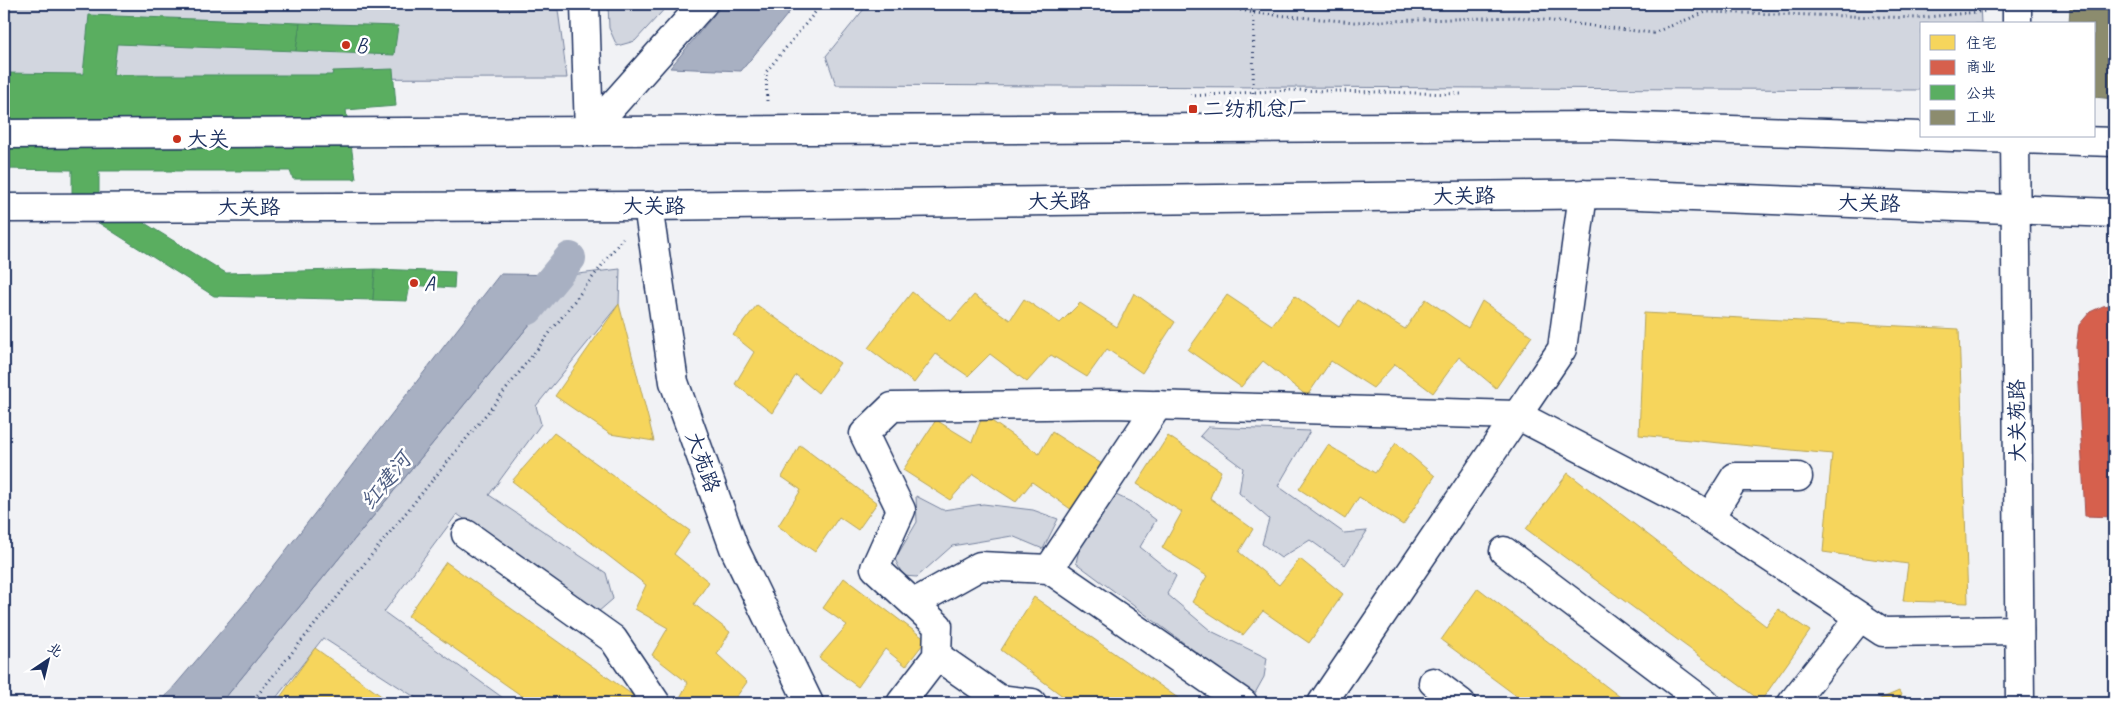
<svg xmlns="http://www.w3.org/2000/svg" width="2118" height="707" viewBox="0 0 2118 707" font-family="Caveat,'LXGW WenKai TC',sans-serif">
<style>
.green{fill:#d2d6df;stroke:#76829e}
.water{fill:#a8b0c2;stroke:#707c9a}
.homes{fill:#f6d55c;stroke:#b4a35d}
.shops{fill:#d6604d;stroke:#9e5152}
.public{fill:#5aae61;stroke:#478860}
.industry{fill:#8c8c6e;stroke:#6a7069}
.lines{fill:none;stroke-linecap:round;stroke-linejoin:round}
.canal{stroke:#a8b0c2;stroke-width:32}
.minor-casing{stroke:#1b2f5e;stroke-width:31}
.major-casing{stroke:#1b2f5e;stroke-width:31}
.path{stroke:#1b2f5e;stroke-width:3;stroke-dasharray:1 4;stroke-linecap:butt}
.minor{stroke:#fff;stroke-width:28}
.major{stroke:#fff;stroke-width:28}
.poi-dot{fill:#c8321e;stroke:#fff;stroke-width:2}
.labels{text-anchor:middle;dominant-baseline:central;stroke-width:5;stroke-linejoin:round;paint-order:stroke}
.poi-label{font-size:21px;fill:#1b2f5e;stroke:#fff;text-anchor:start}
.street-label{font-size:21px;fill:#1b2f5e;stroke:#fff}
.water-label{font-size:22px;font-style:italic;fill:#4c5c81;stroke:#fff}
</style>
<rect width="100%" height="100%" fill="#f1f2f5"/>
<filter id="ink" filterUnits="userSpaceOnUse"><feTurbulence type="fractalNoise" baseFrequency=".02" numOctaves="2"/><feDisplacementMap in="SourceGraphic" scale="10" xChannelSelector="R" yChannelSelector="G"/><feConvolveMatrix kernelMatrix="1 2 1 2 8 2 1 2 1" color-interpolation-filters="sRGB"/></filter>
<g filter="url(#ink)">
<!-- green -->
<g class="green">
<polygon points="4,4 410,4 558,10 567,78 4,79"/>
<polygon points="608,4 669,4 635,41 617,46 609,28"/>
<polygon points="868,4 1980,4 1981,24 1922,24 1922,90 836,85 826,56"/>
<polygon points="620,269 619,304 536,406 541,424 489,495 606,573 613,599 598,612 457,514 384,612 510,703 424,703 323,638 272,703 221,703 570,275"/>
<polygon points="1208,427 1310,431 1278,486 1344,533 1367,531 1345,565 1310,540 1281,558 1262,544 1269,519 1239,493 1243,468 1200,436"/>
<polygon points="1116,495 1133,503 1156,520 1140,547 1176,576 1167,594 1211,631 1267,658 1264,677 1254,695 1076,563 1080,545"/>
<polygon points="916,496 943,510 983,504 1033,510 1058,519 1043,549 1012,536 952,546 917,577 903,576 895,559 917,522"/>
</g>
<!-- water -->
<g class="water">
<polygon points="723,4 796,4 741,71 670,68"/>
<polygon points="500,274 570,275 221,703 160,703 246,602"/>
</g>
<!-- homes -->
<g class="homes">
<polygon points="912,292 951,321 974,295 1010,320 1024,299 1060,323 1080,303 1117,327 1134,293 1175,322 1142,373 1107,349 1087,377 1051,355 1027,382 990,354 968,376 936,354 914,383 868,348"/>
<polygon points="1227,295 1272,325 1295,296 1339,327 1357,300 1405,329 1426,299 1468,328 1482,301 1532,336 1496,388 1459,357 1433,393 1395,364 1373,388 1331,361 1307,396 1263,361 1241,387 1188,350"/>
<polygon points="619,304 654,441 610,434 555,396"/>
<polygon points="757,305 840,363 818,393 796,375 772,413 735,384 754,352 733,335"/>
<polygon points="1644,313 1959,329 1968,603 1903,601 1908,564 1823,552 1832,454 1639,435"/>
<polygon points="983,415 1039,454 1052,432 1102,464 1072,510 1032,482 1016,502 973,474 950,500 903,470 936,420 972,442"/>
<polygon points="554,433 690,531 674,554 709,582 694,604 730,632 717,654 747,682 732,703 677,703 688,683 652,655 668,628 635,609 646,585 512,481"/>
<polygon points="1168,436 1221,471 1210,498 1253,529 1239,552 1279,585 1300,559 1343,594 1309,643 1263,611 1243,635 1192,602 1207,576 1162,548 1182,512 1137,484"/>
<polygon points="1396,443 1435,476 1403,525 1359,497 1345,519 1299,489 1328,445 1375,473"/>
<polygon points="800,445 877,503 858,530 839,517 815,552 778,526 801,490 782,477"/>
<polygon points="1568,473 1766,626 1778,609 1810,631 1761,701 1526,529"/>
<polygon points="446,562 634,696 629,703 532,703 408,616"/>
<polygon points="844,578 926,640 906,666 885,649 858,687 819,658 847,625 823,608"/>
<polygon points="1478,588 1628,703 1526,703 1441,640"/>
<polygon points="1034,597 1185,703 1072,703 1001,650"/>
<polygon points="315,648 391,703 276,703"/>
<polygon points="1899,691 1905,703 1871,703"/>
</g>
<!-- shops -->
<polygon class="shops" points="2114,304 2114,517 2085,516 2076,347 2079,325 2090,312 2103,306"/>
<!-- public -->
<g class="public">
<polygon points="89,15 300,23 296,51 117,44 113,75 332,75 333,71 393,69 396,106 346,110 356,179 293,179 290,171 99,171 99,195 226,273 375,269 373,300 214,296 72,206 72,170 4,169 4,73 83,74"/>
<polygon points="300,23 398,26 394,55 296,51"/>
<polygon points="375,269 455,272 454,288 410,285 407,301 373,300"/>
</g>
<!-- industry -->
<polygon class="industry" points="2114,6 2114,99 2094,97 2094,24 2069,24 2070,7"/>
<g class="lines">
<!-- canal -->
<polyline class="canal" points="528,309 570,258"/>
<defs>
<g id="minor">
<polyline points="585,4 589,132"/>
<polyline points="2017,24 2017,4"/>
<polyline points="589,132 703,4"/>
<polyline points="2015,136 2020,703"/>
<polyline points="648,206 674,382 734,548 809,703"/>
<polyline points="1710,517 1735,477 1798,477"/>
<polyline points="466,534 613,639 656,703"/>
<polyline points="1504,551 1705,703"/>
<polyline points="1049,569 1158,405"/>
<polyline points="914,603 980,566 1049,569 1243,703"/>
<polyline points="937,656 999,699 1032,703"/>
<polyline points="1433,682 1461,703"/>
<polyline points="901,703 937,656 938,626 875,568 901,510 864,434 892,407 1113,404 1517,415 1694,507 1883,632 2019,630"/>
<polyline points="1322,703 1562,349 1583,194"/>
<polyline points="1792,703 1860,617"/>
</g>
<g id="major">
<polyline points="4,134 1606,126 2114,142"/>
<polyline points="4,208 648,206 1612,194 2114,213"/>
</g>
</defs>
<!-- minor casing -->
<use href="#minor" class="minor-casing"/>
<!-- major casing -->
<use href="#major" class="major-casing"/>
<!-- path -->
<g class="path">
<polyline points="1216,4 1254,13 1255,4"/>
<polyline points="1253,93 1254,13 1354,22 1518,17 1653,33 1706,12 1918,18 1987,11"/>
<polyline points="1190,96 1289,90 1461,94"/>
<polyline points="767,101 766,72 822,4"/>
<polyline points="251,703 501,396 623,238"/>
</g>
<!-- minor -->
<use href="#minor" class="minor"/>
<!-- major -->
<use href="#major" class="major"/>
</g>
</g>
<!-- markers -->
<g class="poi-dot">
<circle cx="346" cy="45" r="5"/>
<rect x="1188" y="104" width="10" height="10" rx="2.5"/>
<circle cx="177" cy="139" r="5"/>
<circle cx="414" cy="283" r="5"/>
</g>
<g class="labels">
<!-- poi labels -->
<g class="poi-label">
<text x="356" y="45">B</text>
<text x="1203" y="109">二纺机总厂</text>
<text x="187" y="139">大关</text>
<text x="424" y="283">A</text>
</g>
<!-- street labels -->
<g class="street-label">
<text transform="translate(1464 196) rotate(-1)">大关路</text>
<text transform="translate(1059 201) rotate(-1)">大关路</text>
<text transform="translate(1869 203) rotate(2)">大关路</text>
<text x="654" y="206">大关路</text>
<text x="249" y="207">大关路</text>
<text transform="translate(2017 421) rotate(-91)">大关苑路</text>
<text transform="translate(703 462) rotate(70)">大苑路</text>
</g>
<!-- water labels -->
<g class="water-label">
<text transform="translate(386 481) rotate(-51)">红建河</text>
</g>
</g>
<!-- margin -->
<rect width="2118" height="707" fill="none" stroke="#fff" stroke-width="20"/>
<rect x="10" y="10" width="2098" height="687" fill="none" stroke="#1b2f5e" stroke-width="2" filter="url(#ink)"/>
<!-- legend -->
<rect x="1920" y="22" width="175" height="115" fill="#ffffff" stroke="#a4acbf"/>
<rect x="1930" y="35" width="25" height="15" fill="#f6d55c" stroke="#a4acbf"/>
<text x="1966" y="48" font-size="15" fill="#1b2f5e">住宅</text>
<rect x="1930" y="60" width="25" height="15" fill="#d6604d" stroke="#a4acbf"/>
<text x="1966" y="72" font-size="15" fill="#1b2f5e">商业</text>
<rect x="1930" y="85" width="25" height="15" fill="#5aae61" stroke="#a4acbf"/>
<text x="1966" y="98" font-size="15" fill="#1b2f5e">公共</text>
<rect x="1930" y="110" width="25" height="15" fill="#8c8c6e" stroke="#a4acbf"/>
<text x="1966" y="122" font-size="15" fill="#1b2f5e">工业</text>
<!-- north arrow -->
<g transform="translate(48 660) rotate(35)" stroke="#ffffff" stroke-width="4" paint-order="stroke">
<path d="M0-4L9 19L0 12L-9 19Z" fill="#1b2f5e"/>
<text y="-8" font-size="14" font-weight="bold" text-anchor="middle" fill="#1b2f5e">北</text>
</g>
</svg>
